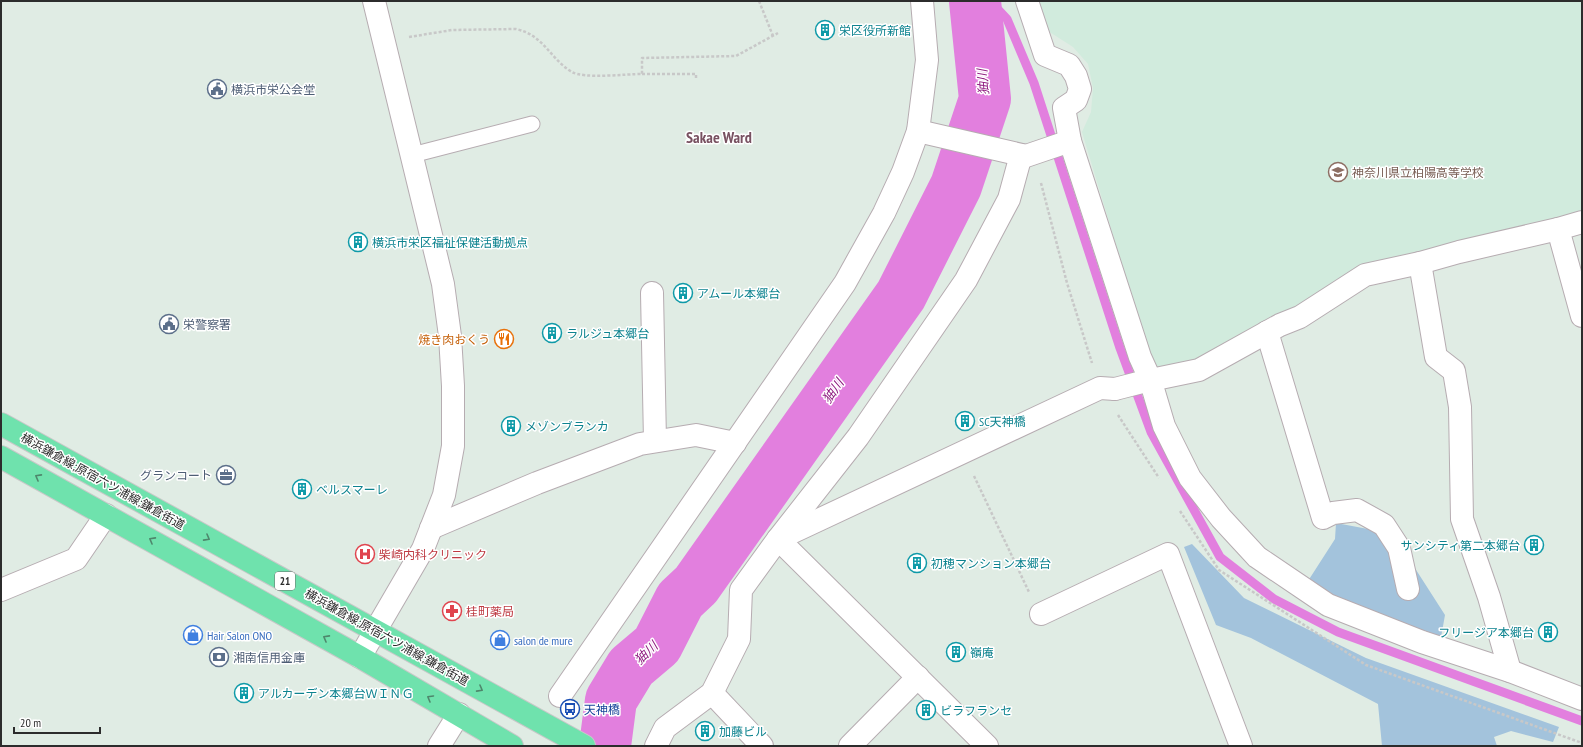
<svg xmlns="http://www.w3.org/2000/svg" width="1583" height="747" viewBox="0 0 1583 747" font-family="'PT Sans Narrow','Noto Sans JP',sans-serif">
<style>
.education{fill:#d1ebdd}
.green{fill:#a3c3dc}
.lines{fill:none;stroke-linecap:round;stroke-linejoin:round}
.stream{stroke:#e27fde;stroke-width:9}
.river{stroke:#e27fde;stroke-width:52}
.service-casing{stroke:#b6acb1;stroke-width:17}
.pedestrian-casing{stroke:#b6acb1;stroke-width:24}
.minor-casing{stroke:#b6acb1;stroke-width:24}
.tertiary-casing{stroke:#b6acb1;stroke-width:24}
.primary-casing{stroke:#c8c8c8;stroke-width:24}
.path{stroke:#c8c8c8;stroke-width:2.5;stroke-dasharray:3 2;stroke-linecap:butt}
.service{stroke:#fff;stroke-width:15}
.pedestrian{stroke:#fff;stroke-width:22}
.minor{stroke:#fff;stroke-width:22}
.tertiary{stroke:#fff;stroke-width:22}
.primary{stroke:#6fe2ad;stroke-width:22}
.oneway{stroke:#4e876c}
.labels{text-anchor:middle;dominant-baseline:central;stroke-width:3;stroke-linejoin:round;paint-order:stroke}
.shield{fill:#fff;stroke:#6b6b6b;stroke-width:1}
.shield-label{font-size:11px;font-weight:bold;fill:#2c2c2c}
.culture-label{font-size:12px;fill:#0d838f;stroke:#fff;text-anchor:start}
.service-label{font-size:12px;fill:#4e5e75;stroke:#fff;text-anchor:start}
.education-label{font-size:12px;fill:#785e54;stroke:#fff;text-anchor:start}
.food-label{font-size:12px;fill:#c56008;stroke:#fff;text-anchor:end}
.street-label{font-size:12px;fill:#2c2c2c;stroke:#fff}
.health-label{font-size:12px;fill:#be3a42;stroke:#fff;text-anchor:start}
.shop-label{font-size:12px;fill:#366cbe;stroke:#fff;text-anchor:start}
.transit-label{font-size:12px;fill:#164399;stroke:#fff;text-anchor:start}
.water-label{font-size:13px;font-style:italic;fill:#8f1d81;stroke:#fff}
.district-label{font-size:16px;font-weight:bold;fill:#785161;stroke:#fff}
</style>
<rect width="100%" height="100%" fill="#e0ece4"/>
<!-- education -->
<polygon class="education" points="1037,1 1582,1 1582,212 1296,310 1196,363 1153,368 1082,132 1091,112 1093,88 1088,64 1073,47 1048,31"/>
<!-- green -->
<g class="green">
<polygon points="1336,523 1368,529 1402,548 1445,615 1438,654 1299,595 1335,539"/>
<polygon points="1192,544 1244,598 1366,658 1559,727 1553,742 1511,731 1494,737 1497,746 1382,746 1378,704 1251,638 1216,625 1184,547"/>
</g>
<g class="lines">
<!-- stream -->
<polyline class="stream" points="990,1 1007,19 1034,83 1120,348 1151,432 1220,557 1274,599 1338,632 1582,721"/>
<!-- river -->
<polyline class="river" points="605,746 611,700 631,667 657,645 680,600 696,585 901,295 956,186 985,99 975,1"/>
<defs>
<polyline id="service" points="412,155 532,124"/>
<g id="pedestrian">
<polyline points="1027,1 1045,55 1069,65 1076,76 1080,89 1076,100 1064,108 1070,141 1140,357 1150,379 1164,426 1190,478 1221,518 1257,557 1328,605 1422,642 1510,671 1582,699"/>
<polyline points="918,131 1026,156 1070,141"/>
<polyline points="1115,389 1146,381"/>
<polyline points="560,696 845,283 884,213 903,172 918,131 927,60 922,1"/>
</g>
<g id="minor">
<polyline points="1558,229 1582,316"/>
<polyline points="1420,263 1436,357 1454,371 1460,407 1462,519 1489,597 1510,671"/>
<polyline points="652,293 655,441"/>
<polyline points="1267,332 1323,518 1333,513 1357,510 1384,525 1399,548 1408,589"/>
<polyline points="1146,381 1199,370 1280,325 1300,317 1365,275 1420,263 1459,252 1558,229 1582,222"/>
<polyline points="431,528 537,483 640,444 696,435 735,443"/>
<polyline points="1,590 76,559 106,515"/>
<polyline points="1041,614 1168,554 1241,746"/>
<polyline points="712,693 762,746"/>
<polyline points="439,746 459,714"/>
<polyline points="656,746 665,728 712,693 739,639 741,590 778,539 858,437 966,280 1009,199 1021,155"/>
<polyline points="850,746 918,677"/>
<polyline points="987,746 778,539 1100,388 1115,389"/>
</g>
<polyline id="tertiary" points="360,657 423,549 444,495 453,446 453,386 450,336 443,284 374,1"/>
<g id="primary">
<polyline points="1,424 584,746"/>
<polyline points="1,457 360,657 512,746"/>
</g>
</defs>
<!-- service casing -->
<use href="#service" class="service-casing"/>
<!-- pedestrian casing -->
<use href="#pedestrian" class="pedestrian-casing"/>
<!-- minor casing -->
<use href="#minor" class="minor-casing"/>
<!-- tertiary casing -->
<use href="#tertiary" class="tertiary-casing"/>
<!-- primary casing -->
<use href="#primary" class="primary-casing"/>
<!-- path -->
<g class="path">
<polyline points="759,1 773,36"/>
<path d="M409,37L452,30L516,29C544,35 550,59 572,72C584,79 626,74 642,74V58L736,56L778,33"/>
<polyline points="642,74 696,74 696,80"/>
<polyline points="1041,183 1067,283 1092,363"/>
<polyline points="1118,415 1159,478"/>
<polyline points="974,476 1029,592"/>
<polyline points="1180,511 1219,570 1366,665 1582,743"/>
</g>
<!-- service -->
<use href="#service" class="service"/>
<!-- pedestrian -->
<use href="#pedestrian" class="pedestrian"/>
<!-- minor -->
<use href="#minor" class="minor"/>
<!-- tertiary -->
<use href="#tertiary" class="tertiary"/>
<!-- primary -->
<use href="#primary" class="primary"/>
</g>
<!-- one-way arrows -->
<defs><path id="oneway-chevron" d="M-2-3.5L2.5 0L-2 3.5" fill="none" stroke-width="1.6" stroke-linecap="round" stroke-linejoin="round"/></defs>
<g class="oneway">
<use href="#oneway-chevron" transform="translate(38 477) rotate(-151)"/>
<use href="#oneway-chevron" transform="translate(207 538) rotate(29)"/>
<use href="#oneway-chevron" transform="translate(152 540) rotate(-151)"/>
<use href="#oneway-chevron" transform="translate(326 638) rotate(-151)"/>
<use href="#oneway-chevron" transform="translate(480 689) rotate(29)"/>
<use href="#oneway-chevron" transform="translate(430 698) rotate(-150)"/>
</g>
<!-- icons -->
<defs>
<symbol id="building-ring" viewBox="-11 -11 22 22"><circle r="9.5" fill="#fff" stroke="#0f9aa8" stroke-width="1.5"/><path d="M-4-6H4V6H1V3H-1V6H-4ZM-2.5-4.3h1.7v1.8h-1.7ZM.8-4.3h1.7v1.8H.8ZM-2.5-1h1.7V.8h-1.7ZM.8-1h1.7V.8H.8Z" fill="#0f9aa8"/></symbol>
<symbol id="civic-ring" viewBox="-11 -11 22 22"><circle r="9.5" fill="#fff" stroke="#5c6f8a" stroke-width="1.5"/><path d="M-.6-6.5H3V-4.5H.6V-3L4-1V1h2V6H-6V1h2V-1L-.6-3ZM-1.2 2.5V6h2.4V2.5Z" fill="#5c6f8a"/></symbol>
<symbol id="school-ring" viewBox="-11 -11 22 22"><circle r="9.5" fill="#fff" stroke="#8d6e63" stroke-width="1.5"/><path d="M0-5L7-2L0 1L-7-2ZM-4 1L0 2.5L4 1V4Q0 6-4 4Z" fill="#8d6e63"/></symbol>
<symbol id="restaurant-ring" viewBox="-11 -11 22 22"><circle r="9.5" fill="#fff" stroke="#e8710a" stroke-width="1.5"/><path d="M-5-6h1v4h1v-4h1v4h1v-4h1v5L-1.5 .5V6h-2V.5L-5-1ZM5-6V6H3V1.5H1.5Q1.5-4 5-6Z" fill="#e8710a"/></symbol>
<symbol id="office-ring" viewBox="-11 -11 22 22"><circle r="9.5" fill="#fff" stroke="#5c6f8a" stroke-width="1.5"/><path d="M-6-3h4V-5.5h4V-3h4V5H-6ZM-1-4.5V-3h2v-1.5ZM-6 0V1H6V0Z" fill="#5c6f8a"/></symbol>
<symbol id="hospital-ring" viewBox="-11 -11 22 22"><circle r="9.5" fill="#fff" stroke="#e0444e" stroke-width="1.5"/><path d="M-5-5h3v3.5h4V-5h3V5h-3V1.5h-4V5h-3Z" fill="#e0444e"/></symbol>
<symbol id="pharmacy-ring" viewBox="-11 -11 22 22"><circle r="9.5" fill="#fff" stroke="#e0444e" stroke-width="1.5"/><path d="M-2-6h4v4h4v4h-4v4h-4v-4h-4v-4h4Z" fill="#e0444e"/></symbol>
<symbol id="shop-ring" viewBox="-11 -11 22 22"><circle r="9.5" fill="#fff" stroke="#3f7fe0" stroke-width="1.5"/><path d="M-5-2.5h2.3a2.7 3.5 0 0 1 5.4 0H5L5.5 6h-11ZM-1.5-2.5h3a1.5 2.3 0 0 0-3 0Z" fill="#3f7fe0"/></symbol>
<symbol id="bank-ring" viewBox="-11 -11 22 22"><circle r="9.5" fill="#fff" stroke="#5c6f8a" stroke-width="1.5"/><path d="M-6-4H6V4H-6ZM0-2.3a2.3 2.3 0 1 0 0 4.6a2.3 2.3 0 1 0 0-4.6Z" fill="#5c6f8a"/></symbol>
<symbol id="bus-ring" viewBox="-11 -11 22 22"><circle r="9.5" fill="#fff" stroke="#1a4fb4" stroke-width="1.5"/><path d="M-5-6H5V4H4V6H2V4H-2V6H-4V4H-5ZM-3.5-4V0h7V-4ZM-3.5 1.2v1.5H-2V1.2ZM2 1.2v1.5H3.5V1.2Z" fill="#1a4fb4"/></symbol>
</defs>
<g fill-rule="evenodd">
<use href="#building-ring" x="814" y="19" width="22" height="22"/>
<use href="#civic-ring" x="206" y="78" width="22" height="22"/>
<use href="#school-ring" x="1327" y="161" width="22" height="22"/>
<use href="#building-ring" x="347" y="231" width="22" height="22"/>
<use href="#building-ring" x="672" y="282" width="22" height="22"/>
<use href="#civic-ring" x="158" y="313" width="22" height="22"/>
<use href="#building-ring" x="541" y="322" width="22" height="22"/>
<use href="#restaurant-ring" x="493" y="328" width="22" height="22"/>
<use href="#building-ring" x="954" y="410" width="22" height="22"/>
<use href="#building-ring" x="500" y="415" width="22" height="22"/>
<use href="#office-ring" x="215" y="464" width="22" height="22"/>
<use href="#building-ring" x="291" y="478" width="22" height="22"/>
<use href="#building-ring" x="1523" y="534" width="22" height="22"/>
<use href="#hospital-ring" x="354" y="543" width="22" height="22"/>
<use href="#building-ring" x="906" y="552" width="22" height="22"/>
<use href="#pharmacy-ring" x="441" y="600" width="22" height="22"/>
<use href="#building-ring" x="1537" y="621" width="22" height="22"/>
<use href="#shop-ring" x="182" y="624" width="22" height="22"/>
<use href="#shop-ring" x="489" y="629" width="22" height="22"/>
<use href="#building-ring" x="945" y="641" width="22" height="22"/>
<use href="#bank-ring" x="208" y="646" width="22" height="22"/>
<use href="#building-ring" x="233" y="682" width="22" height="22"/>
<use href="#bus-ring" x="559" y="698" width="22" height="22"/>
<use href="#building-ring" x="915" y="699" width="22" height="22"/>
<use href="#building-ring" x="694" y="720" width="22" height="22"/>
</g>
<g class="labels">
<!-- shield labels -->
<rect class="shield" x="275" y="572" width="20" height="18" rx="3"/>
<g class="shield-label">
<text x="285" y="581">21</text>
</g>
<!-- culture labels -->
<g class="culture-label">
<text x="839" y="30">栄区役所新館</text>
<text x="372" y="242">横浜市栄区福祉保健活動拠点</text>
<text x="697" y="293">アムール本郷台</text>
<text x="566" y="333">ラルジュ本郷台</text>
<text x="979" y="421">SC天神橋</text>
<text x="525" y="426">メゾンブランカ</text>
<text x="316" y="489">ベルスマーレ</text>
<text x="1520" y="545" text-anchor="end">サンシティ第二本郷台</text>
<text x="931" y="563">初穂マンション本郷台</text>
<text x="1534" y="632" text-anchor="end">フリージア本郷台</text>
<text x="970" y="652">嶺庵</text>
<text x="258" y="693">アルカーデン本郷台ＷＩＮＧ</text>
<text x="940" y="710">ビラフランセ</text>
<text x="719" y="731">加藤ビル</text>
</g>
<!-- service labels -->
<g class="service-label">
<text x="231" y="89">横浜市栄公会堂</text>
<text x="183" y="324">栄警察署</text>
<text x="212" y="475" text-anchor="end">グランコート</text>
<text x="233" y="657">湘南信用金庫</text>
</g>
<!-- education labels -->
<g class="education-label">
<text x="1352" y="172">神奈川県立柏陽高等学校</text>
</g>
<!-- food labels -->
<g class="food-label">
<text x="490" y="339">焼き肉おくう</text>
</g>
<!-- street labels -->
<g class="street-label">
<text transform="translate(103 481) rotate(29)">横浜鎌倉線;原宿六ツ浦線;鎌倉街道</text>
<text transform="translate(387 637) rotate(29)">横浜鎌倉線;原宿六ツ浦線;鎌倉街道</text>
</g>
<!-- health labels -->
<g class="health-label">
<text x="379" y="554">柴崎内科クリニック</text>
<text x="466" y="611">桂町薬局</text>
</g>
<!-- shop labels -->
<g class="shop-label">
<text x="207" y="635">Hair Salon ONO</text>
<text x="514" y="640">salon de mure</text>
</g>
<!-- transit labels -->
<g class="transit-label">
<text x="584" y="709">天神橋</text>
</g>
<!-- water labels -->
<g class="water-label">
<text transform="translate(983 82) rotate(-94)">㹨川</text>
<text transform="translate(833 391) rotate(-55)">㹨川</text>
<text transform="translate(646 653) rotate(-44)">㹨川</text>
</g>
<!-- district labels -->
<g class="district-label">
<text x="719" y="137">Sakae Ward</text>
</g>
</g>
<!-- border -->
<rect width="1583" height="747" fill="none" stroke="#2c2c2c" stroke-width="4"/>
<!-- scale -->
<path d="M14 727v6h86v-6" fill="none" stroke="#2c2c2c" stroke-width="2"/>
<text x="20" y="727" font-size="12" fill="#2c2c2c" stroke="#ffffff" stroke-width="3" paint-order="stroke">20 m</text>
</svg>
